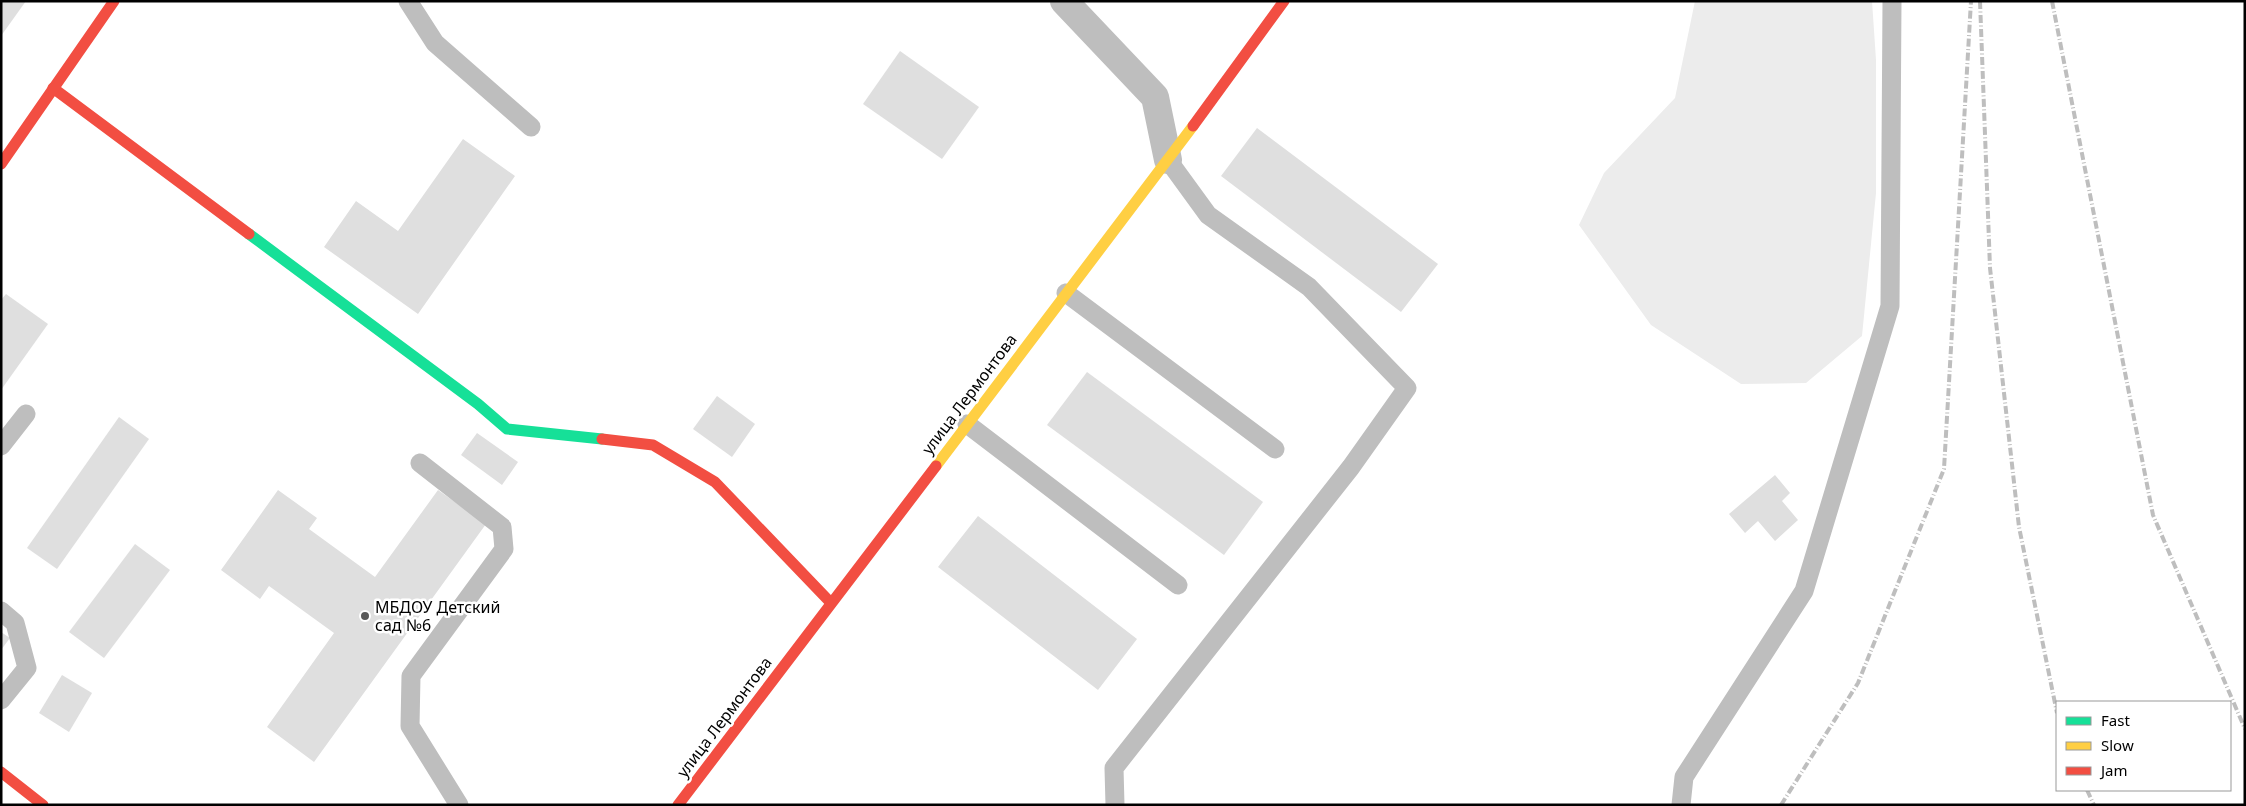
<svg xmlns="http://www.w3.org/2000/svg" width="2246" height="806" viewBox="0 0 2246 806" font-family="'Noto Sans',sans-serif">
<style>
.green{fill:#ececec}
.building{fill:#dfdfdf}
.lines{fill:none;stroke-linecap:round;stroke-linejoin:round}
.lane{stroke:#bebebe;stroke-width:19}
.street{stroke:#bebebe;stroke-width:28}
.fast{stroke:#16e098;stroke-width:11}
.slow{stroke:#ffcf43;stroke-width:11}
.jam{stroke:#f24e42;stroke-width:11}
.rail{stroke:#bebebe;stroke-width:4;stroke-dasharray:8 2.5 1 2.5;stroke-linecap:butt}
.poi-dot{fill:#595959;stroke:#fff;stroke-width:2}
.labels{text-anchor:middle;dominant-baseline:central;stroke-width:5;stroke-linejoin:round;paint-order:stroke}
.street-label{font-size:16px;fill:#000;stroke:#fff}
.poi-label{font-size:16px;fill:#000;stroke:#fff;text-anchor:start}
</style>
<rect width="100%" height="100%" fill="#fff"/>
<!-- green -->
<polygon class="green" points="1695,1 1872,1 1876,60 1876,193 1862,336 1806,383 1741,384 1651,325 1579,225 1604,173 1675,98"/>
<!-- building -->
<g class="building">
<polygon points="1,1 26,1 1,36"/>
<polygon points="900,51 979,107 942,159 863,104"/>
<polygon points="1257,128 1438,264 1401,312 1221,176"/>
<polygon points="463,139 515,176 418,314 324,247 356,201 398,231"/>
<polygon points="6,294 48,324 1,390 1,300"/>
<polygon points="1087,372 1263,502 1224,555 1047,425"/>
<polygon points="717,396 755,424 732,457 693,429"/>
<polygon points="119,417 149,439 57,569 27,548"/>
<polygon points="477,433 518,462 502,485 461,455"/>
<polygon points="1775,475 1790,493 1782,501 1798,520 1775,541 1758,521 1745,533 1729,514"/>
<polygon points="278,490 317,518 309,529 375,577 438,490 486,524 314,762 267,727 334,633 269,586 260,599 221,570"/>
<polygon points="978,516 1137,639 1098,690 938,567"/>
<polygon points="135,544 170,570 104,658 69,632"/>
<polygon points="1,632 10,638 1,650"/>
<polygon points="62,675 92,693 69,732 39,713"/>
</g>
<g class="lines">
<!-- lane -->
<g class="lane">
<polyline points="408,1 435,43 531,127"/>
<polyline points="1066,293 1275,449"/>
<polyline points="967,424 1178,585"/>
<polyline points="1,446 26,414"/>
<polyline points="420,463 502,527 504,549 411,676 410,726 459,805"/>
<polyline points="1,611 15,623 27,668 1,700"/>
<polyline points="1115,805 1114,768 1351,467 1407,388 1309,287 1208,215 1168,160"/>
<polyline points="1681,805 1684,777 1804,591 1890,306 1892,1"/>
</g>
<!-- street -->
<polyline class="street" points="1064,1 1155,97 1168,160"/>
<!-- fast -->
<polyline class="fast" points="249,234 478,404 507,429 602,439"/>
<!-- slow -->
<polyline class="slow" points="936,466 1193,126"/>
<!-- jam -->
<g class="jam">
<polyline points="53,88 249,234"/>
<polyline points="1193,126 1284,1"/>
<polyline points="1,164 114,1"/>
<polyline points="602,439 653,445 715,482 831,603"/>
<polyline points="1,772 43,805"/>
<polyline points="678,805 936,466"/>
</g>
<!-- rail -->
<g class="rail">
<polyline points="1980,1 1990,268 2019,527 2057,713"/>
<polyline points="2052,1 2153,515 2245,729"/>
<polyline points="2087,790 2094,805"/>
<polyline points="1781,805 1858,683 1944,469 1971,1"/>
</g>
</g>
<!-- markers -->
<circle class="poi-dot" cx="365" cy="616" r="5"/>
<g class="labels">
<!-- street labels -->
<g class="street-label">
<text transform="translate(969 394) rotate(-53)">улица Лермонтова</text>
<text transform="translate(724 717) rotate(-53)">улица Лермонтова</text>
</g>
<!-- poi labels -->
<g class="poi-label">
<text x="375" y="607">МБДОУ Детский<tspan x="375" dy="18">сад №6</tspan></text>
</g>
</g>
<!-- border -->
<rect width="2246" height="806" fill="none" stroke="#000000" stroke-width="5"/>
<!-- legend -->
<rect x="2056" y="701" width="175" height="90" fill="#ffffff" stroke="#999999"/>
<rect x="2066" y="717" width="25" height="8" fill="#16e098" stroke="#999999"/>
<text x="2101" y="726" font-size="15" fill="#000000">Fast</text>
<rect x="2066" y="742" width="25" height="8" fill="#ffcf43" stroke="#999999"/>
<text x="2101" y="751" font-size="15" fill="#000000">Slow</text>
<rect x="2066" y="767" width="25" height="8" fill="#f24e42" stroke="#999999"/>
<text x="2101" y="776" font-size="15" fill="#000000">Jam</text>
</svg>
